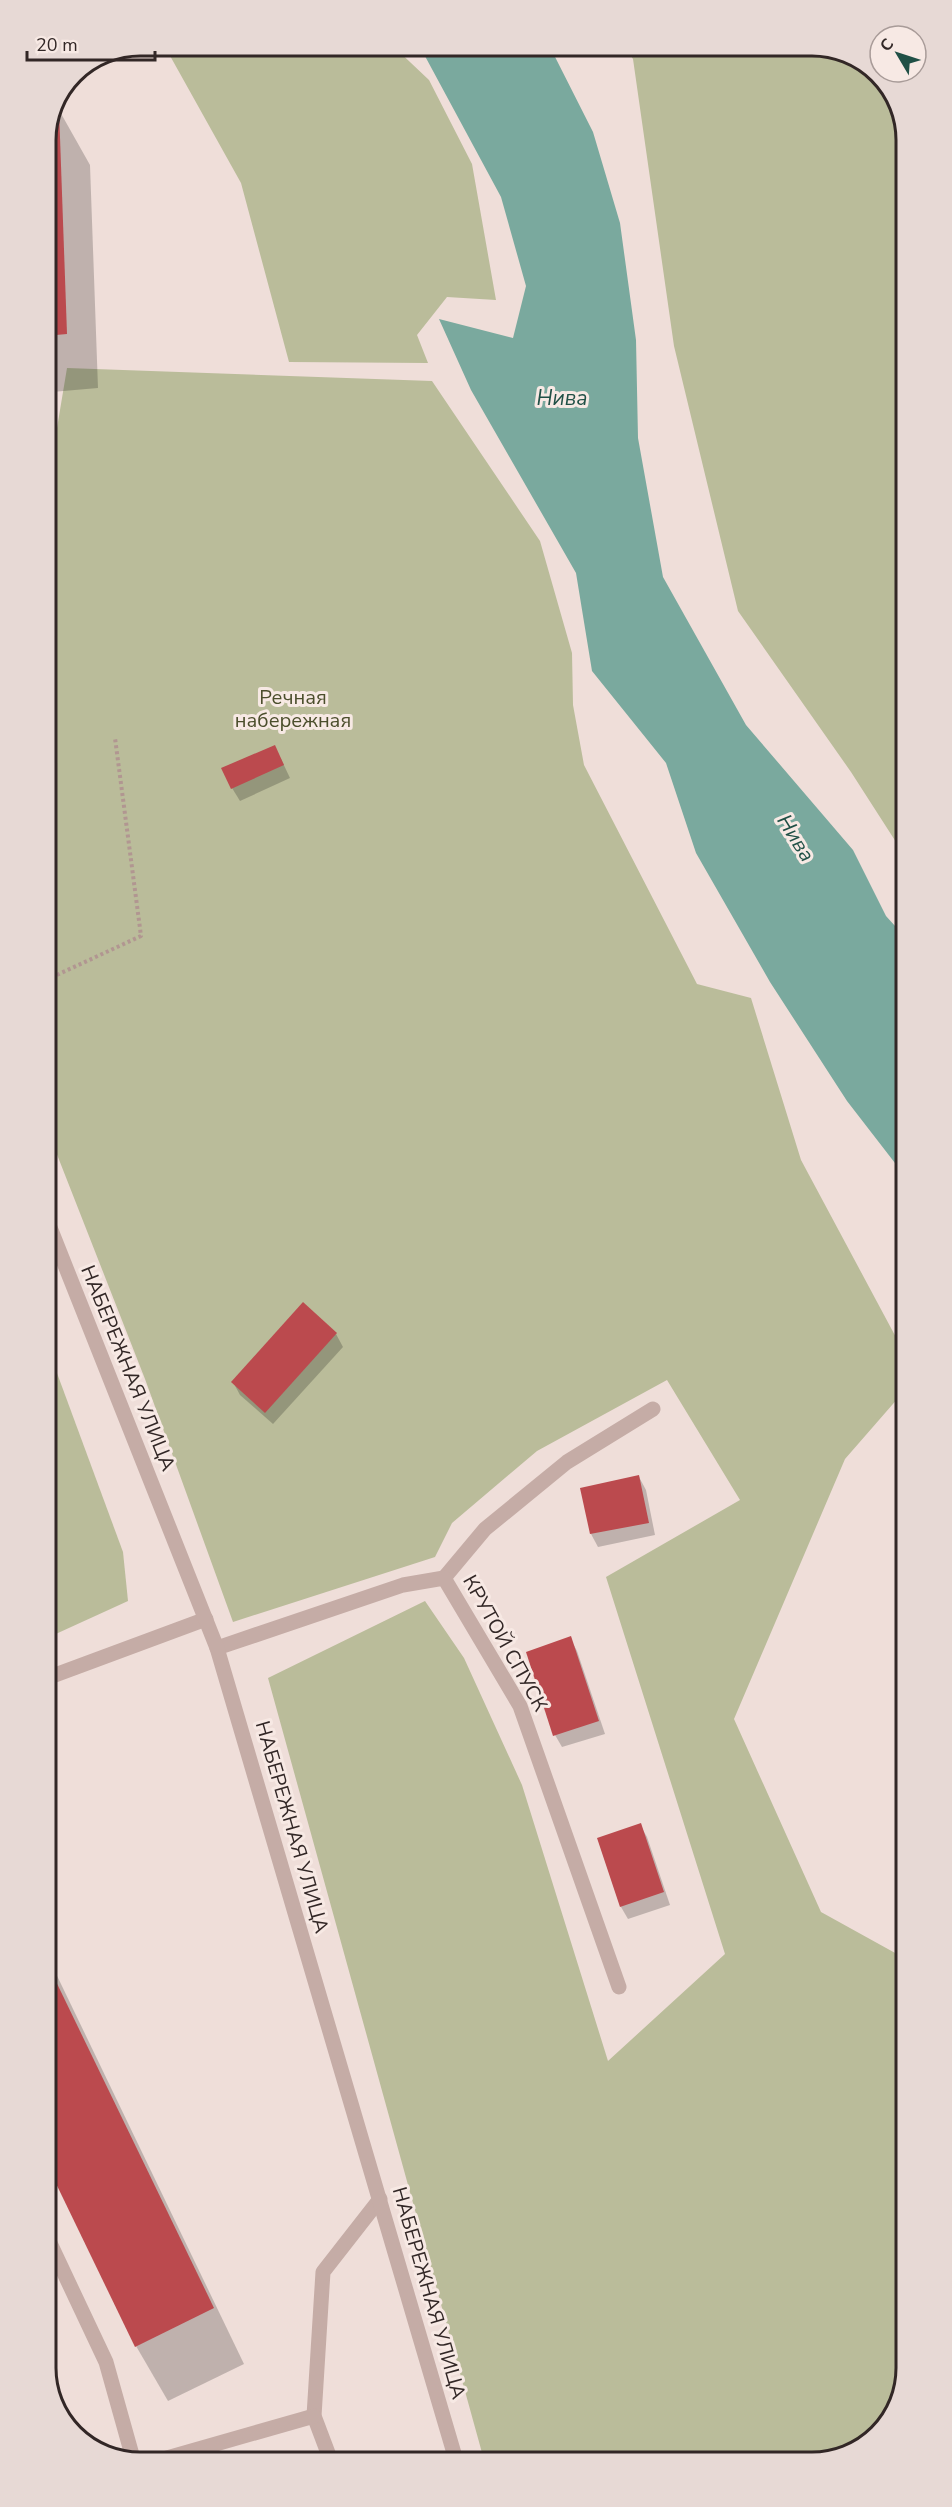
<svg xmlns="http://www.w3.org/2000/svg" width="952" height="2507" viewBox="0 0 952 2507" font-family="'Nunito Sans',sans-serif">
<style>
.green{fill:#babc9a}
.water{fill:#7aa99e}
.shadow{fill:#0003}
.building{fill:#bb4a4e}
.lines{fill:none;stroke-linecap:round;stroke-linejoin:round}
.path{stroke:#b19691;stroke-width:4;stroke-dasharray:3 3;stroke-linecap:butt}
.service{stroke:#c5aca6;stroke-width:15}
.minor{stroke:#c5aca6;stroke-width:15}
.labels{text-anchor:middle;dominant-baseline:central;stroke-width:6;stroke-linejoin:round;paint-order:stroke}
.park-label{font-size:20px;fill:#4b4e2c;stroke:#f7e9e4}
.street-label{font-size:20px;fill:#322726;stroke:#f7e9e4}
.water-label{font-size:21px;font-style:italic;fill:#205046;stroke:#f7e9e4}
.rim{fill:none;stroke:#322726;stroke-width:3}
</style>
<rect width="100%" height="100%" fill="#efded9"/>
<!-- green -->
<g class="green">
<polygon points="164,45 392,45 429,80 472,164 496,300 447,297 417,335 428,363 289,362 241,183"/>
<polygon points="623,45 819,45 870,65 904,115 905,856 851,772 738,611 674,346 633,59"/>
<polygon points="67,368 432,381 540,541 572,653 573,705 584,765 697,984 751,998 801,1160 906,1356 906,1389 845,1459 734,1719 821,1912 906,1959 907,2368 888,2425 837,2459 484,2460 268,1678 425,1601 464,1658 522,1785 608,2061 725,1954 606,1577 740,1500 667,1380 537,1451 452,1523 435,1557 233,1622 145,1379 47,1129 46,455 53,452"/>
<polygon points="47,1346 123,1552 128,1601 47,1638"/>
</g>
<!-- water -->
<polygon class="water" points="419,45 549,45 593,132 620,223 636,340 638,438 663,577 746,725 853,850 886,916 905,937 905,1176 847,1101 770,982 696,853 666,763 592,671 576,573 471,390 439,319 513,338 526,286 501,197"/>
<!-- shadow -->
<g class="shadow">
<polygon points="59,110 90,165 98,388 52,392 57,487 46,487 45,134"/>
<polygon points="281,759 290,778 240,801 232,788"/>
<polygon points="336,1334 343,1347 273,1424 240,1395 233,1382"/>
<polygon points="639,1477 646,1490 655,1535 598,1547 591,1534 582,1489"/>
<polygon points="570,1638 577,1651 605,1734 562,1747 555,1735"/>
<polygon points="640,1825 647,1837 670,1905 628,1919 621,1907"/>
<polygon points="48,1957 244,2364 168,2401 136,2346 48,2164"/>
</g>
<!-- building -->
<g class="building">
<polygon points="56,109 59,109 67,334 45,336 45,134"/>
<polygon points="275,745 284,765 231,789 221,768"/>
<polygon points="303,1302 337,1333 265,1413 231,1382"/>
<polygon points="639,1475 649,1523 590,1534 580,1488"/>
<polygon points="571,1636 599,1721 553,1736 526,1652"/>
<polygon points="641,1823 664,1892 620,1907 597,1838"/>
<polygon points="48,1965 214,2308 135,2347 48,2167"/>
</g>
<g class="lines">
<!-- path -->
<polyline class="path" points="46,980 141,936 115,738"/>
<!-- service -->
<g class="service">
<polyline points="444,1578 485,1529 567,1462 653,1409"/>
<polyline points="217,1648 403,1585 444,1578 520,1706 619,1987"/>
<polyline points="47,1678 206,1619"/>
<polyline points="48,2239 106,2362 134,2462"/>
<polyline points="331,2461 314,2416 323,2272 380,2199"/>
<polyline points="153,2462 314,2416"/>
</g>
<!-- minor -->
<polyline class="minor" points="47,1220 217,1648 456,2460"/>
</g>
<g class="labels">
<!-- park labels -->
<g class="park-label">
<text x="293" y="697">Речная<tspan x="293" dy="23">набережная</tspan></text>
</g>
<!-- street labels -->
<g class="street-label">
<text transform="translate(128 1368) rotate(68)">НАБЕРЕЖНАЯ УЛИЦА</text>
<text transform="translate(505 1643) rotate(61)">КРУТОЙ СПУСК</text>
<text transform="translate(292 1827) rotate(74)">НАБЕРЕЖНАЯ УЛИЦА</text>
<text transform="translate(429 2293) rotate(74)">НАБЕРЕЖНАЯ УЛИЦА</text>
</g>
<!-- water labels -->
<g class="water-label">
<text x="562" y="398">Нива</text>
<text transform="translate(796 838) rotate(58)">Нива</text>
</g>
</g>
<!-- crop -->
<path d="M0 0H952V2507H0ZM140 56H812A84 84 0 0 1 896 140V2368A84 84 0 0 1 812 2452H140A84 84 0 0 1 56 2368V140A84 84 0 0 1 140 56Z" fill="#e7d9d5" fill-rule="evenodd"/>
<path class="rim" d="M140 56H812A84 84 0 0 1 896 140V2368A84 84 0 0 1 812 2452H140A84 84 0 0 1 56 2368V140A84 84 0 0 1 140 56Z"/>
<!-- north arrow -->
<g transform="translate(898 54) rotate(309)"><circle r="28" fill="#f7e9e4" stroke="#a89b98" stroke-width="1.5"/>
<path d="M0-4.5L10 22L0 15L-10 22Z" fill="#205046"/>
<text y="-9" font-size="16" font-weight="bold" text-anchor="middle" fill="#322726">С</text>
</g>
<!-- scale -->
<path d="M27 51v9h128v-9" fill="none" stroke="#322726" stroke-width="3"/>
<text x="36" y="51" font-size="18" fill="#322726" stroke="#f7e9e4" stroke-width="4.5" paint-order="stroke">20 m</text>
</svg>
